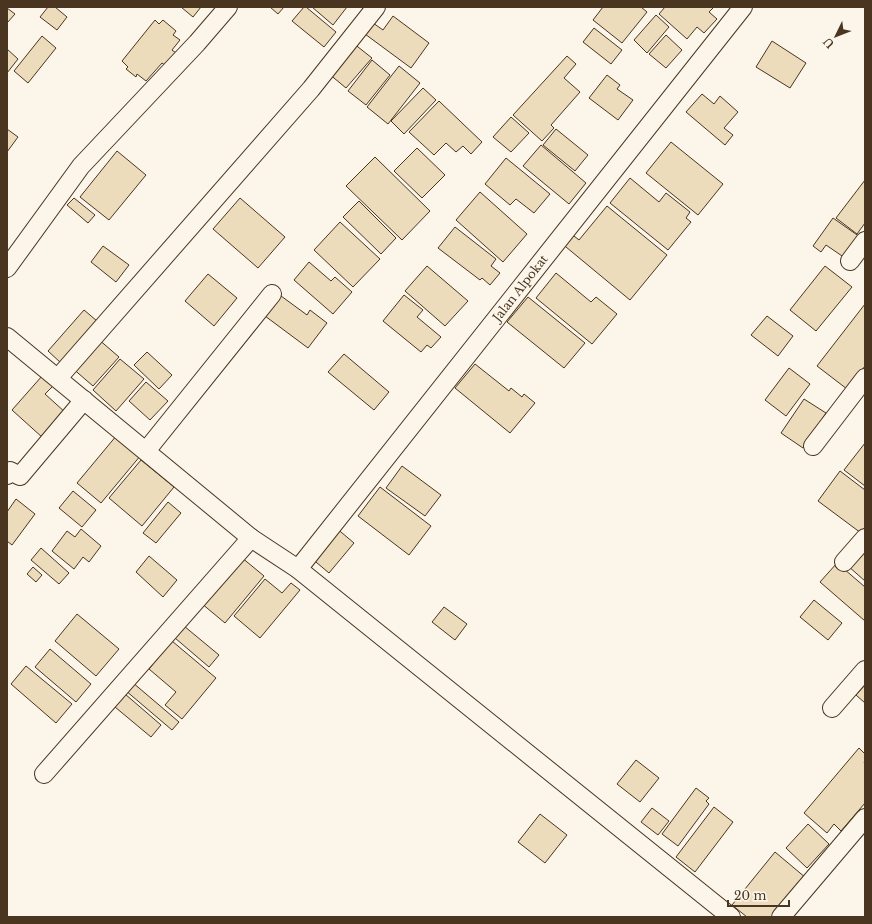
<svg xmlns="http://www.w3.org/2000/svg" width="872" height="924" viewBox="0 0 872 924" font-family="'Libre Baskerville',serif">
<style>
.building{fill:#ecdcbc;stroke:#4a3520}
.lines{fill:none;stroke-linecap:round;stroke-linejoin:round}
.minor-casing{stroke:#4a3520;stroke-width:20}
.minor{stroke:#fbf6e9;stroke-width:18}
.labels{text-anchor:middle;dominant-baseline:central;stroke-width:3;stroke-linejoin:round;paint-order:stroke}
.street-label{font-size:12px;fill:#4a3520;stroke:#fbf6e9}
</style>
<rect width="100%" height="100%" fill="#fbf6e9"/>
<!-- building -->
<g class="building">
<polygon points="48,7 55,7 67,17 57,30 40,17"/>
<polygon points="181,7 201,7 193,17"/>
<polygon points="270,7 284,7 278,14"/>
<polygon points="304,7 306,7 336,32 324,47 292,21"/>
<polygon points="312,7 347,7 333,25"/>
<polygon points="603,7 641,7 647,12 622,43 593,20"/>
<polygon points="665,7 714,7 709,12 717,19 704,33 697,27 687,39 659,14"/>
<polygon points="7,8 15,14 7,23"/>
<polygon points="656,15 669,27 647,53 634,40"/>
<polygon points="393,16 429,43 411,68 365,34 373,23 383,30"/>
<polygon points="155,20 159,24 163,20 176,31 173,35 180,40 172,50 176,53 166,66 162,63 146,81 137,74 136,77 126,69 128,67 122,61"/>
<polygon points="594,28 622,50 611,64 583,42"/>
<polygon points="666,35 682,50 666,68 649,54"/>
<polygon points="42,36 56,48 28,83 14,71"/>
<polygon points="772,41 806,63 790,88 756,67"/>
<polygon points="353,43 372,58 346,88 328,73"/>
<polygon points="7,49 18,59 7,73"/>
<polygon points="567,56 576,64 564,78 580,92 551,125 554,128 542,141 513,115"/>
<polygon points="372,60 390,75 366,105 348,91"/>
<polygon points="399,66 420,83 388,124 367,107"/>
<polygon points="607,75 620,85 617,89 633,100 618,120 589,98"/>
<polygon points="423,88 436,100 404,134 391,121"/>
<polygon points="702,94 714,104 720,96 738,112 724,128 733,135 725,145 686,112"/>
<polygon points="439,101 482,142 471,154 463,146 456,152 446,143 434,155 409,132"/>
<polygon points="511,117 529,133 511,152 493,137"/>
<polygon points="7,129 18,137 7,152"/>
<polygon points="556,129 588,155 575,171 543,145"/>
<polygon points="671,142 723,184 698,215 646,173"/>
<polygon points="541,145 586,183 569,204 523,166"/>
<polygon points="417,148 445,175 422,198 394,171"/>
<polygon points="117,151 146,175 109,220 80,197"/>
<polygon points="375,157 430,211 402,240 346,186"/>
<polygon points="506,158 550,194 534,213 516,199 510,205 485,184"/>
<polygon points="630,178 659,202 666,193 690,212 686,218 691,222 668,250 610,203"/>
<polygon points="865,180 865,223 857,234 836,218"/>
<polygon points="480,192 527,234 503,262 456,220"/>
<polygon points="74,198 95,215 88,223 67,205"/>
<polygon points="240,198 285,237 258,268 213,229"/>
<polygon points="359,201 396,238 381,254 343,217"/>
<polygon points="607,206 667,255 630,300 560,242 569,232 579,240"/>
<polygon points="833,218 860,237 845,258 826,245 821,252 813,246"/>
<polygon points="340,222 380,259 353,287 314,250"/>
<polygon points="455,227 496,259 491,266 500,273 490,285 482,278 480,280 438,248"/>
<polygon points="103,246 129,265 116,282 91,262"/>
<polygon points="309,262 331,281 335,277 352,292 333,314 294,280"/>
<polygon points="427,266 468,301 445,326 405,291"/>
<polygon points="825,266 852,287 816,331 790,310"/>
<polygon points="556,273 591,302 596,297 617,314 592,344 536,298"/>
<polygon points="208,274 237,298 214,326 185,301"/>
<polygon points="277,293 307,315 310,310 327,323 308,348 261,313"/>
<polygon points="404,295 423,310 417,317 441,337 431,348 427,345 421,352 383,321"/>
<polygon points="528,297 585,343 564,368 507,322"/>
<polygon points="865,304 865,366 847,389 817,366"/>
<polygon points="84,310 97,321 61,363 48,351"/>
<polygon points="767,316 793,336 778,356 751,335"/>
<polygon points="97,338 119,357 93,386 71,367"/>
<polygon points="147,352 172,375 159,389 134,365"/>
<polygon points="344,354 389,392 374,410 328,372"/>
<polygon points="120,359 144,379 116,411 93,390"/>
<polygon points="475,364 509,391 511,388 522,397 524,394 535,403 510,433 455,388"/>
<polygon points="789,368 810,384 786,416 765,400"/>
<polygon points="42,376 53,386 45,394 66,413 43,438 12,410"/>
<polygon points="146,382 168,401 150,420 129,401"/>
<polygon points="804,399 826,413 803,448 781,433"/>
<polygon points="117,435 141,455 101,503 77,483"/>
<polygon points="865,443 865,486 844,470"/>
<polygon points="141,460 174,487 142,526 109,498"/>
<polygon points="402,466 441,495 425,516 386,488"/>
<polygon points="840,471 865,490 865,527 861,533 818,501"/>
<polygon points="380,487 431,526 409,555 358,516"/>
<polygon points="73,491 96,510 82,527 59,508"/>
<polygon points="16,499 35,514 12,545 7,541 7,512"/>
<polygon points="168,502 181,513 156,543 143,533"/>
<polygon points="335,527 354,543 329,573 310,557"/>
<polygon points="81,529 101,546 89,562 83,557 74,569 52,551 67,531 75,537"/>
<polygon points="41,548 69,573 59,584 31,560"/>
<polygon points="865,549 865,581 848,566"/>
<polygon points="149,556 177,580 163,597 136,572"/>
<polygon points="241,557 264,576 225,623 201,603"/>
<polygon points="837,563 865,587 865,621 820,582"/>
<polygon points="33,567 42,575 36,582 27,574"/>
<polygon points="265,579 282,593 291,583 300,590 260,638 234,616"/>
<polygon points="814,600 842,623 828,640 800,617"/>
<polygon points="444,607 467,624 455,640 432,622"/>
<polygon points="77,614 119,649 96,676 55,641"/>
<polygon points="184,626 219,655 209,667 175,638"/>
<polygon points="172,641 216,678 182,719 165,705 176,692 149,669"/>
<polygon points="50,649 91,684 76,702 35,667"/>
<polygon points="26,666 72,704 56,723 11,684"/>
<polygon points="132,682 179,722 172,730 125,690"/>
<polygon points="865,685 865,703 856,695"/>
<polygon points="125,694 161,725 151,737 115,707"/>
<polygon points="859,748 865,754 865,761 864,762 865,764 865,803 841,831 834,824 827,833 804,813"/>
<polygon points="636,760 659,778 640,802 617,784"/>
<polygon points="696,788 709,798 706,801 709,804 678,846 662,834"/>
<polygon points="714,807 733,822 695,872 676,857"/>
<polygon points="652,808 669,821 658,835 641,822"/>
<polygon points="540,814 567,835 545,863 518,842"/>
<polygon points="808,824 829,844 807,868 786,848"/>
<polygon points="775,852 806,878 774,917 747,917 732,905"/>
</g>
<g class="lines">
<defs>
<g id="minor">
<polyline points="850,261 865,241"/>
<polyline points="7,268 81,166 197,43 228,7"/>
<polyline points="7,337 251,538 298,569 731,917"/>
<polyline points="58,378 311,89 376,7"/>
<polyline points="813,446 865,378"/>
<polyline points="146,451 272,294"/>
<polyline points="7,475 10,471 20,476 84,400"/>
<polyline points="844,562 865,538"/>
<polyline points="298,569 743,7"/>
<polyline points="832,708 865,670"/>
<polyline points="44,774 251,538"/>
<polyline points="781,917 865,818"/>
</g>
</defs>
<!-- minor casing -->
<use href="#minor" class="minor-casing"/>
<!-- minor -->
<use href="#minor" class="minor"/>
</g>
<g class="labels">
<!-- street labels -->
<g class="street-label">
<text transform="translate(520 288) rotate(-52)">Jalan Alpokat</text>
</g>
</g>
<!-- border -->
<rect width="872" height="924" fill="none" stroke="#4a3520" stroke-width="16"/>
<!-- north arrow -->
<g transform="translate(836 36) rotate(227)" stroke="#fbf6e9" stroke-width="3" paint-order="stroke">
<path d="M0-3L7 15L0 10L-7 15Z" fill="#4a3520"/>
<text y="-6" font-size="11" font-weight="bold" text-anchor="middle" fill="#4a3520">U</text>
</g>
<!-- scale -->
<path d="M728 900v6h61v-6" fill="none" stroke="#4a3520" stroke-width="2"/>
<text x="734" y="900" font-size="12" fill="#4a3520" stroke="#fbf6e9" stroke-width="3" paint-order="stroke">20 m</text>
</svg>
